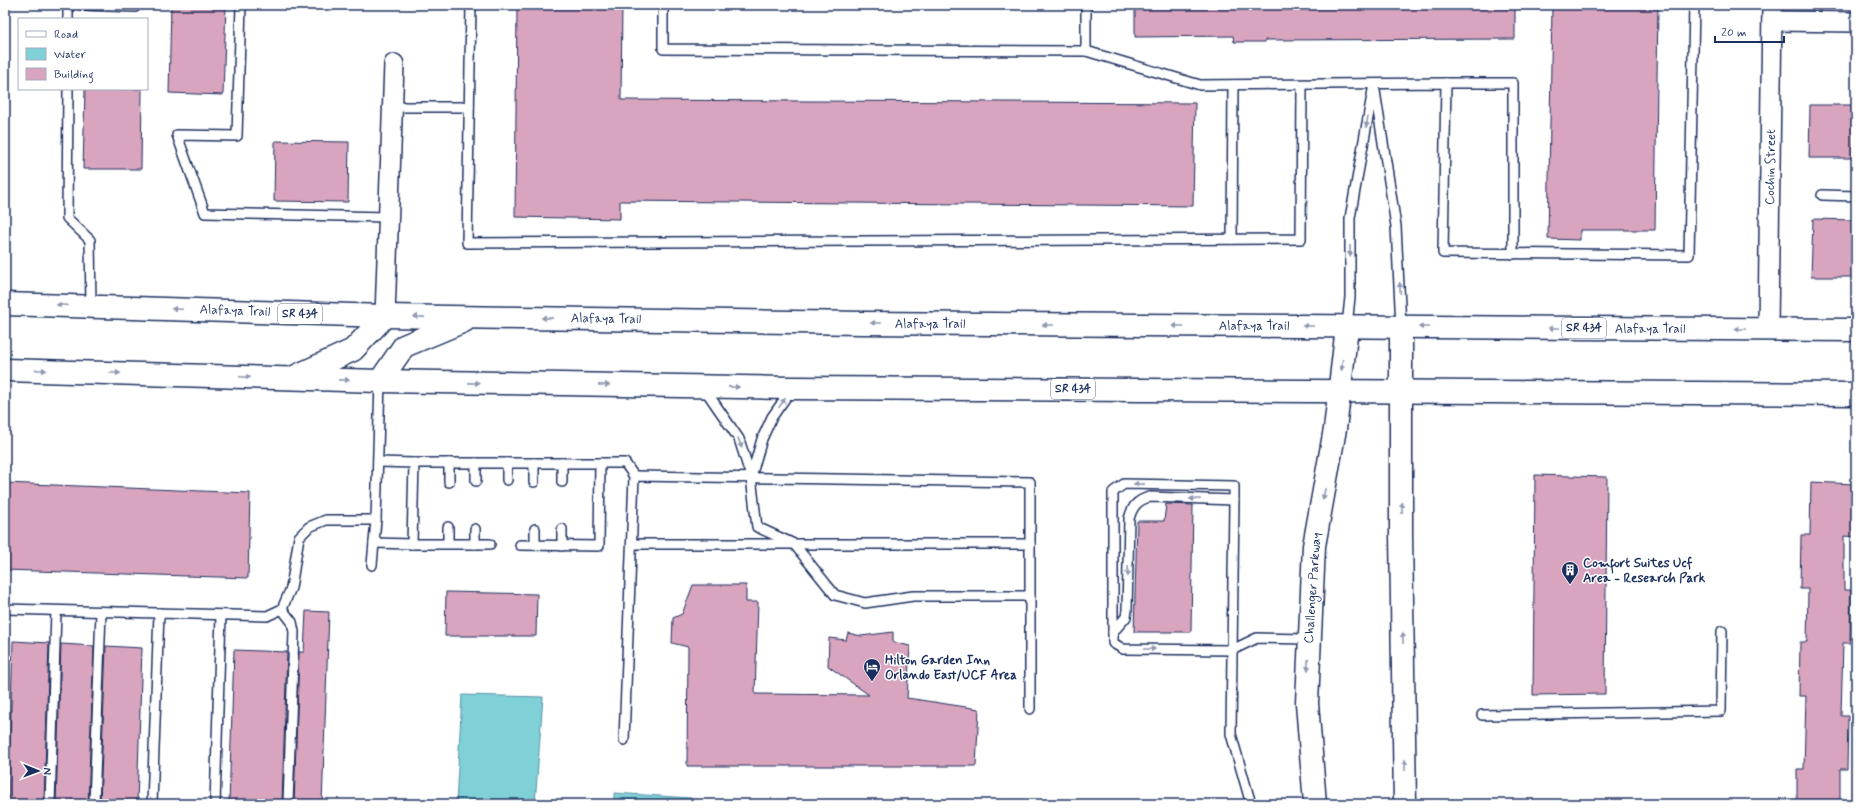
<svg xmlns="http://www.w3.org/2000/svg" width="1861" height="809" viewBox="0 0 1861 809" font-family="Mynerve,sans-serif">
<style>
.water{fill:#80d1d7;stroke:#5890a7}
.building{fill:#d9a4bd;stroke:#1b2f5e}
.lines{fill:none;stroke-linecap:round;stroke-linejoin:round}
.lane-casing{stroke:#1b2f5e;stroke-width:12}
.street-casing{stroke:#1b2f5e;stroke-width:22}
.secondary-casing{stroke:#1b2f5e;stroke-width:25}
.primary-casing{stroke:#1b2f5e;stroke-width:25}
.lane{stroke:#fff;stroke-width:9}
.street{stroke:#fff;stroke-width:19}
.secondary{stroke:#fff;stroke-width:22}
.primary{stroke:#fff;stroke-width:22}
.oneway{fill:#8d97ae}
.labels{text-anchor:middle;dominant-baseline:central;stroke-width:3;stroke-linejoin:round;paint-order:stroke}
.shield{fill:#fff;stroke:#5f6d8e;stroke-width:1}
.shield-label{font-size:12px;font-weight:bold;fill:#1b2f5e}
.street-label{font-size:13px;fill:#1b2f5e;stroke:#fff}
.poi-label{font-size:13px;font-weight:bold;fill:#1b2f5e;stroke:#fff;text-anchor:start}
</style>
<rect width="100%" height="100%" fill="#fff"/>
<filter id="ink" filterUnits="userSpaceOnUse"><feTurbulence type="fractalNoise" baseFrequency=".025" numOctaves="2"/><feDisplacementMap in="SourceGraphic" scale="8" xChannelSelector="R" yChannelSelector="G"/><feConvolveMatrix kernelMatrix="1 2 1 2 8 2 1 2 1" color-interpolation-filters="sRGB"/></filter>
<g filter="url(#ink)">
<!-- water -->
<g class="water">
<polygon points="462,695 543,697 535,804 456,804"/>
<polygon points="614,793 691,798 691,804 614,804"/>
</g>
<!-- building -->
<g class="building">
<polygon points="171,5 226,5 223,95 169,93"/>
<polygon points="517,5 622,5 621,100 1195,103 1193,206 620,201 620,219 515,217"/>
<polygon points="1135,5 1515,5 1515,39 1265,40 1265,42 1234,42 1233,36 1135,37"/>
<polygon points="1552,5 1658,5 1655,230 1580,230 1580,240 1548,239"/>
<polygon points="85,89 142,89 141,169 83,169"/>
<polygon points="1810,105 1856,105 1856,158 1809,158"/>
<polygon points="275,141 349,142 348,202 274,201"/>
<polygon points="1813,219 1856,220 1856,277 1811,277"/>
<polygon points="1535,475 1607,477 1605,694 1533,695"/>
<polygon points="1811,482 1855,484 1854,537 1844,536 1844,590 1851,590 1850,643 1843,643 1841,716 1848,716 1847,769 1840,769 1840,804 1797,804 1797,769 1804,769 1806,696 1799,696 1800,642 1807,642 1808,589 1800,589 1801,535 1810,535"/>
<polygon points="5,483 250,493 248,578 5,570"/>
<polygon points="1166,504 1193,505 1191,632 1134,632 1137,521 1164,521"/>
<polygon points="693,585 746,585 746,602 758,602 755,694 869,695 828,666 829,638 846,640 848,633 861,636 893,632 893,642 910,646 907,698 979,709 976,766 687,766 688,647 672,643 673,618 682,614"/>
<polygon points="446,592 537,594 536,636 445,636"/>
<polygon points="306,611 329,612 322,804 294,804 299,652 304,652"/>
<polygon points="13,641 49,643 44,804 8,804"/>
<polygon points="61,644 94,646 88,804 56,804"/>
<polygon points="106,646 142,648 137,804 100,804"/>
<polygon points="234,650 287,652 282,804 229,804"/>
</g>
<g class="lines">
<defs>
<g id="lane">
<polyline points="82,5 135,7 135,5"/>
<polyline points="241,5 237,136 177,135 205,213 388,217"/>
<polyline points="471,5 467,243 1301,239 1302,85"/>
<polyline points="663,5 663,49 1086,51 1200,85 1446,83 1443,253 1689,255 1694,5"/>
<polyline points="1086,5 1086,51"/>
<polyline points="68,19 68,5"/>
<polyline points="1446,83 1513,83 1513,254"/>
<polyline points="68,89 67,218 90,240 91,306"/>
<polyline points="1375,91 1396,226 1401,326"/>
<polyline points="392,107 469,107"/>
<polyline points="1822,195 1856,196"/>
<polyline points="1232,239 1233,85"/>
<polyline points="1347,326 1350,297 1350,218 1374,84"/>
<polyline points="704,388 739,439 751,477 757,527 794,544 835,595 865,603 913,596 1030,596"/>
<polyline points="414,463 625,463 634,476"/>
<polyline points="534,463 534,482"/>
<polyline points="562,463 562,482"/>
<polyline points="751,477 762,439 772,417 791,390"/>
<polyline points="507,480 507,463"/>
<polyline points="476,481 476,463"/>
<polyline points="449,482 449,463"/>
<polyline points="448,527 448,543"/>
<polyline points="475,529 475,544"/>
<polyline points="535,529 535,545"/>
<polyline points="562,529 562,546"/>
<polyline points="374,543 412,544 414,463 378,462"/>
<polyline points="412,544 490,544"/>
<polyline points="632,544 1030,544"/>
<polyline points="520,545 599,546 600,463"/>
<polyline points="372,565 376,520 380,381"/>
<polyline points="5,609 267,616 282,609 291,588 299,537 309,527 326,520 376,520"/>
<polyline points="282,609 292,622 294,632 288,804"/>
<path d="M1113,632L1126,617L1127,610L1129,519C1132,507 1137,500 1150,497L1234,500"/>
<polyline points="1482,715 1721,711 1722,631"/>
<polyline points="624,740 634,476 1030,482 1030,709"/>
<polyline points="50,804 56,611"/>
<polyline points="94,804 101,612"/>
<polyline points="152,804 159,613"/>
<polyline points="215,804 221,615"/>
<polyline points="1251,804 1231,734 1234,500 1234,486 1124,484 1113,492 1113,643 1123,649 1232,650 1257,638 1310,639"/>
</g>
<g id="street">
<polyline points="1772,21 1856,22"/>
<polyline points="385,316 394,64"/>
<polyline points="1768,329 1772,5"/>
</g>
<g id="secondary">
<polyline points="1401,327 1401,534 1405,804"/>
<polyline points="1315,804 1307,703 1314,546 1335,429 1347,327"/>
</g>
<g id="primary">
<polyline points="5,304 385,316 863,323 1856,330"/>
<polyline points="5,370 380,381 792,388 1856,394"/>
<polyline points="296,376 353,350 385,316"/>
<polyline points="380,381 404,346 464,321"/>
</g>
</defs>
<!-- lane casing -->
<use href="#lane" class="lane-casing"/>
<!-- street casing -->
<use href="#street" class="street-casing"/>
<!-- secondary casing -->
<use href="#secondary" class="secondary-casing"/>
<!-- primary casing -->
<use href="#primary" class="primary-casing"/>
<!-- lane -->
<use href="#lane" class="lane"/>
<!-- street -->
<use href="#street" class="street"/>
<!-- secondary -->
<use href="#secondary" class="secondary"/>
<!-- primary -->
<use href="#primary" class="primary"/>
</g>
<!-- one-way arrows -->
<defs><path id="oneway-solid" d="M-6-.8H1V-3.2L6.5 0L1 3.2V.8H-6Z"/></defs>
<g class="oneway">
<use href="#oneway-solid" transform="translate(1367 122) rotate(100)"/>
<use href="#oneway-solid" transform="translate(1350 251) rotate(90)"/>
<use href="#oneway-solid" transform="translate(1400 288) rotate(-94)"/>
<use href="#oneway-solid" transform="translate(62 305) rotate(-178)"/>
<use href="#oneway-solid" transform="translate(177 309) rotate(-178)"/>
<use href="#oneway-solid" transform="translate(419 317) rotate(-179)"/>
<use href="#oneway-solid" transform="translate(547 318) rotate(-179)"/>
<use href="#oneway-solid" transform="translate(876 323) rotate(-180)"/>
<use href="#oneway-solid" transform="translate(1048 325) rotate(-180)"/>
<use href="#oneway-solid" transform="translate(1178 326) rotate(-180)"/>
<use href="#oneway-solid" transform="translate(1308 326) rotate(-180)"/>
<use href="#oneway-solid" transform="translate(1424 327) rotate(-180)"/>
<use href="#oneway-solid" transform="translate(1554 328) rotate(-180)"/>
<use href="#oneway-solid" transform="translate(1740 329) rotate(-180)"/>
<use href="#oneway-solid" transform="translate(1342 365) rotate(96)"/>
<use href="#oneway-solid" transform="translate(41 370) rotate(2)"/>
<use href="#oneway-solid" transform="translate(115 373) rotate(2)"/>
<use href="#oneway-solid" transform="translate(245 377) rotate(2)"/>
<use href="#oneway-solid" transform="translate(344 380) rotate(1)"/>
<use href="#oneway-solid" transform="translate(474 383) rotate(1)"/>
<use href="#oneway-solid" transform="translate(604 385) rotate(1)"/>
<use href="#oneway-solid" transform="translate(734 387) rotate(1)"/>
<use href="#oneway-solid" transform="translate(782 403) rotate(-55)"/>
<use href="#oneway-solid" transform="translate(740 443) rotate(69)"/>
<use href="#oneway-solid" transform="translate(1139 484) rotate(-179)"/>
<use href="#oneway-solid" transform="translate(1324 494) rotate(101)"/>
<use href="#oneway-solid" transform="translate(1195 499) rotate(-178)"/>
<use href="#oneway-solid" transform="translate(1402 508) rotate(-90)"/>
<use href="#oneway-solid" transform="translate(1128 571) rotate(91)"/>
<use href="#oneway-solid" transform="translate(1403 638) rotate(-91)"/>
<use href="#oneway-solid" transform="translate(1150 649)"/>
<use href="#oneway-solid" transform="translate(1308 665) rotate(93)"/>
<use href="#oneway-solid" transform="translate(1405 765) rotate(-91)"/>
</g>
</g>
<!-- icons -->
<defs>
<symbol id="building-pin" viewBox="-11 -11 22 30"><path d="M0 17L-7.5 6A9.5 9.5 0 1 1 7.5 6Z" fill="#1b2f5e" stroke="#fff"/><path d="M-4-6H4V6H1V3H-1V6H-4ZM-2.5-4.3h1.7v1.8h-1.7ZM.8-4.3h1.7v1.8H.8ZM-2.5-1h1.7V.8h-1.7ZM.8-1h1.7V.8H.8Z" fill="#fff"/></symbol>
<symbol id="hotel-pin" viewBox="-11 -11 22 30"><path d="M0 17L-7.5 6A9.5 9.5 0 1 1 7.5 6Z" fill="#1b2f5e" stroke="#fff"/><path d="M-6-4.5h1.5V1H6V5H4.5V3h-9V5H-6ZM-4 0a1.8 1.8 0 1 1 3.6 0ZM.5 0V-2.5h3Q6-2.5 6 0Z" fill="#fff"/></symbol>
</defs>
<g fill-rule="evenodd">
<use href="#building-pin" x="1560" y="560" width="20" height="27"/>
<use href="#hotel-pin" x="862" y="657" width="20" height="27"/>
</g>
<g class="labels">
<!-- shield labels -->
<g class="shield">
<rect x="278" y="304" width="44" height="20" rx="3"/>
<rect x="1562" y="318" width="44" height="20" rx="3"/>
<rect x="1051" y="379" width="44" height="20" rx="3"/>
</g>
<g class="shield-label">
<text x="300" y="314">SR 434</text>
<text x="1584" y="328">SR 434</text>
<text x="1073" y="389">SR 434</text>
</g>
<!-- street labels -->
<g class="street-label">
<text transform="translate(1771 167) rotate(-89)">Cochin Street</text>
<text transform="translate(235 311) rotate(2)">Alafaya Trail</text>
<text transform="translate(606 319) rotate(1)">Alafaya Trail</text>
<text x="930" y="324">Alafaya Trail</text>
<text x="1254" y="326">Alafaya Trail</text>
<text x="1650" y="329">Alafaya Trail</text>
<text transform="translate(1313 588) rotate(-86)">Challenger Parkway</text>
</g>
<!-- poi labels -->
<g class="poi-label">
<text x="1583" y="563">Comfort Suites Ucf<tspan x="1583" dy="15">Area - Research Park</tspan></text>
<text x="885" y="660">Hilton Garden Inn<tspan x="885" dy="15">Orlando East/UCF Area</tspan></text>
</g>
</g>
<!-- margin -->
<rect width="1861" height="809" fill="none" stroke="#fff" stroke-width="20"/>
<rect x="10" y="10" width="1841" height="789" fill="none" stroke="#1b2f5e" stroke-width="1.5" filter="url(#ink)"/>
<!-- legend -->
<rect x="18" y="18" width="130" height="72" fill="#ffffff" stroke="#a4acbf"/>
<rect x="26" y="31" width="20" height="6" fill="#ffffff" stroke="#a4acbf"/>
<text x="54" y="38" font-size="12" fill="#1b2f5e">Road</text>
<rect x="26" y="48" width="20" height="12" fill="#80d1d7" stroke="#a4acbf"/>
<text x="54" y="58" font-size="12" fill="#1b2f5e">Water</text>
<rect x="26" y="68" width="20" height="12" fill="#d9a4bd" stroke="#a4acbf"/>
<text x="54" y="78" font-size="12" fill="#1b2f5e">Building</text>
<!-- north arrow -->
<g transform="translate(38 771) rotate(91)" stroke="#ffffff" stroke-width="3" paint-order="stroke">
<path d="M0-3L7 15L0 10L-7 15Z" fill="#1b2f5e"/>
<text y="-6" font-size="11" font-weight="bold" text-anchor="middle" fill="#1b2f5e">N</text>
</g>
<!-- scale -->
<path d="M1715 36v6h69v-6" fill="none" stroke="#1b2f5e" stroke-width="2"/>
<text x="1721" y="36" font-size="12" fill="#1b2f5e" stroke="#ffffff" stroke-width="3" paint-order="stroke">20 m</text>
</svg>
